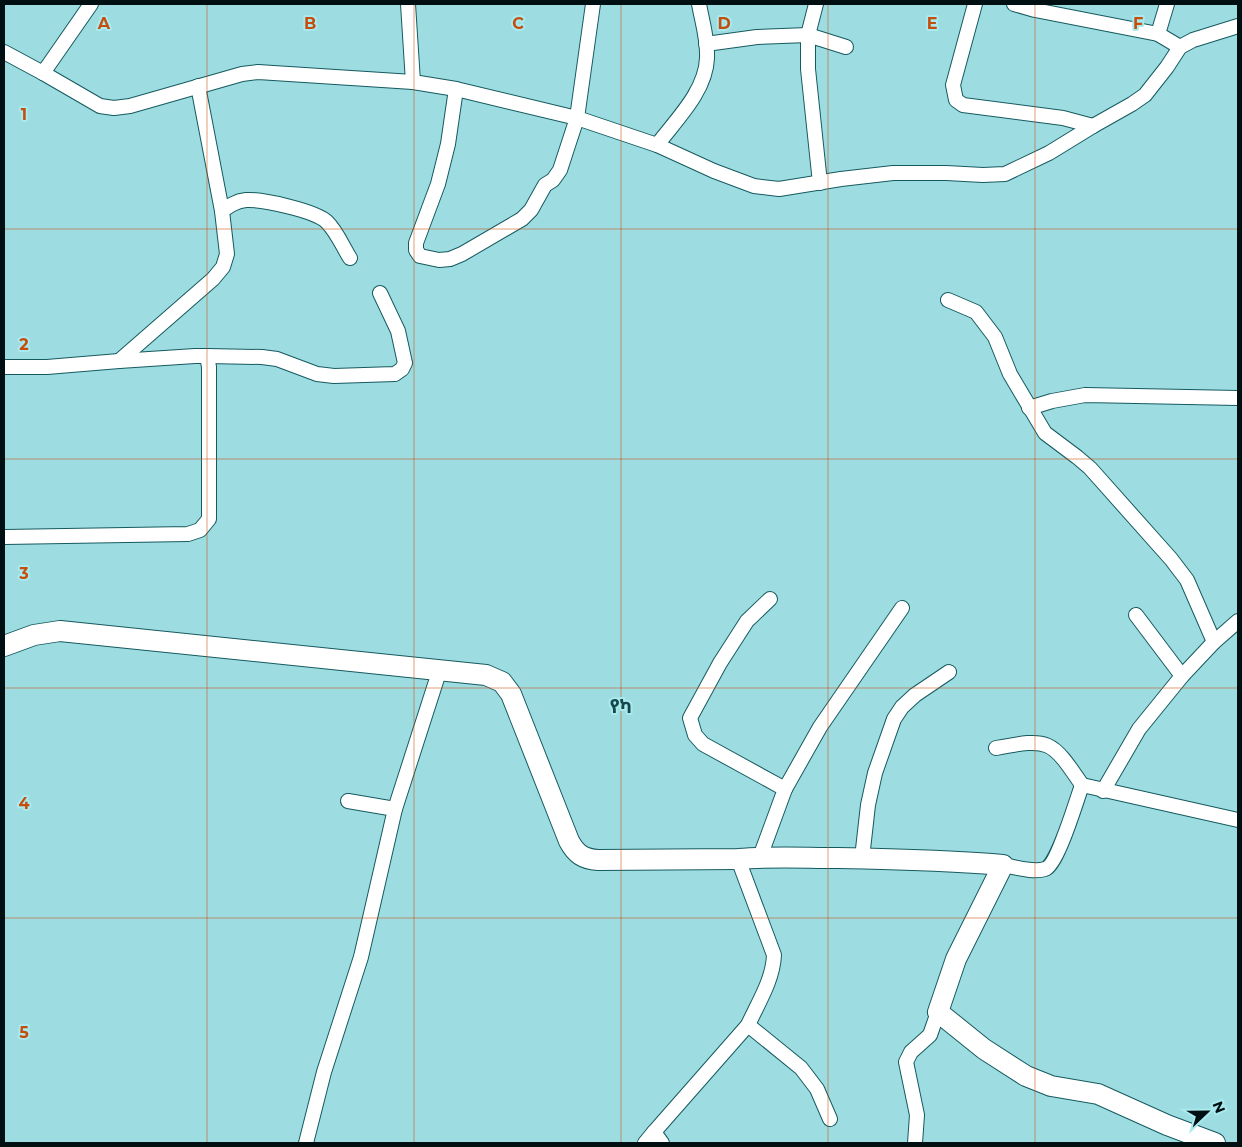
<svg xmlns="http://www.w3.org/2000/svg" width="1242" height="1147" viewBox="0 0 1242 1147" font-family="Montserrat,'Noto Sans Ethiopic',sans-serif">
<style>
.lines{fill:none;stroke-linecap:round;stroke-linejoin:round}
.street-casing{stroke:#155a5f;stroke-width:16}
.secondary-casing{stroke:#155a5f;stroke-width:22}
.street{stroke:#fff;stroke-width:14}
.secondary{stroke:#fff;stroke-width:20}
.grid{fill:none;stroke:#c54e0d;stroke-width:1;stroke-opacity:0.55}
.labels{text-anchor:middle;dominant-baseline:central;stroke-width:4;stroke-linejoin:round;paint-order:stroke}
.district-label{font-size:19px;font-weight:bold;fill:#15474b;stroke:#a9eaef}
.grid-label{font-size:16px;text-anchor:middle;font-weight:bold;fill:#c54e0d;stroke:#a9eaef;stroke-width:4;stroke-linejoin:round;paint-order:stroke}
</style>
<rect width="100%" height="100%" fill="#9ddde2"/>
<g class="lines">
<defs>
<g id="street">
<polyline points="91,4 43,73 100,106 114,108 130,106 242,74 258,72 413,82 456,89 577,118 657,145 714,171 754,186 779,189 841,179 893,173 946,173 983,175 1005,174 1049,153 1093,126 1132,104 1145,95 1167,67 1180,47 1193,40 1238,26"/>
<polyline points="408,4 413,82"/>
<polyline points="975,4 953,85 956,100 963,105 1063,118 1093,126"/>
<polyline points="1014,4 1035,10 1158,34 1180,47"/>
<polyline points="1158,34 1167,4"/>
<polyline points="706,44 757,37 808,35 816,4"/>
<polyline points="4,52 43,73"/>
<polyline points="456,89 448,144 438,184 416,243 416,250 420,256 439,260 450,259 462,254 522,219 531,210 545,185 553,180 560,170 577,118 593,4"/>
<path d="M657,145C676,120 706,91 707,58C708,40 702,21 699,4"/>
<polyline points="820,183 808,69 808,35 846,47"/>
<path d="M222,211C229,206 236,201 246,200C262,199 316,211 327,222C337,232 343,247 350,258"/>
<polyline points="948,300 976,312 995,337 1010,374 1045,433 1077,457 1090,468 1171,559 1187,580 1214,642"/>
<polyline points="207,356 262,357 277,359 317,374 334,376 395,374 402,369 405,363 398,331 380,293"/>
<polyline points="119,361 213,279 223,267 227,254 222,211 198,86"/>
<polyline points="4,367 47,367 119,361 195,356 207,356 209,367 209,519 200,530 188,534 4,537"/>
<polyline points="1029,408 1052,401 1085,395 1238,398"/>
<polyline points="1136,615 1182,676"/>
<path d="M996,748C1049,738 1051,739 1082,785"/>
<polyline points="785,789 820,727 902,608"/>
<polyline points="1103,791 1139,729 1182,676 1214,642 1238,621"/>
<polyline points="348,801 395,809"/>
<polyline points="760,857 785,789 703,744 695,735 690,718 720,663 747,621 770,599"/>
<polyline points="862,858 868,805 875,773 894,719 902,707 915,695 949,672"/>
<path d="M738,859L774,955C773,980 758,1003 748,1025L801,1068L817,1089L830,1119"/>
<path d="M1003,865C1015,867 1033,873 1045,869C1057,866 1077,799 1082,785L1238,820"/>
<polyline points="306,1143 324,1072 361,957 395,809 440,669"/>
<polyline points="645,1143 654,1132"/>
<polyline points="662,1143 654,1132 748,1025"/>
<polyline points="915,1143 917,1115 906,1062 911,1052 930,1035 938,1012"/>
</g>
<path id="secondary" d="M4,646L34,635L60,631L486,675L502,682L511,694L569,841C576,854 583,859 598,860L738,859C772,856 805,858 838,858C893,859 948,860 1003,865L956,959L938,1012L984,1049L1026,1076L1051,1086L1098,1094L1167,1125L1215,1143"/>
</defs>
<!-- street casing -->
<use href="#street" class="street-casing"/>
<!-- secondary casing -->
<use href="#secondary" class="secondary-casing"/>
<!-- street -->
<use href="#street" class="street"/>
<!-- secondary -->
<use href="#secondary" class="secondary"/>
</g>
<!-- grid -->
<path class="grid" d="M207,4V1143M414,4V1143M621,4V1143M828,4V1143M1035,4V1143M4,229H1238M4,459H1238M4,688H1238M4,918H1238"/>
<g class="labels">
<!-- district labels -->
<g class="district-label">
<text x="621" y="706">የካ</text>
</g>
</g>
<g class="grid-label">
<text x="104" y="29">A</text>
<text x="310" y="29">B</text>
<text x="518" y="29">C</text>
<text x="724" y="29">D</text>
<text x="932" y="29">E</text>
<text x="1138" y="29">F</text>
<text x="24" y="120">1</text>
<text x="24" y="350">2</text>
<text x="24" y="579">3</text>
<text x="24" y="809">4</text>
<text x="24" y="1038">5</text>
</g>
<!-- border -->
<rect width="1242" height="1147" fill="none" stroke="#001012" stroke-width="10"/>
<!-- north arrow -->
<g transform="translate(1207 1112) rotate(68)" stroke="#a9eaef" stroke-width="4" paint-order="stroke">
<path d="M0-4L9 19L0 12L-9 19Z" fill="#001012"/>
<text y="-8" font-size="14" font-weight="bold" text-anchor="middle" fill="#001012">N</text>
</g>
</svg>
